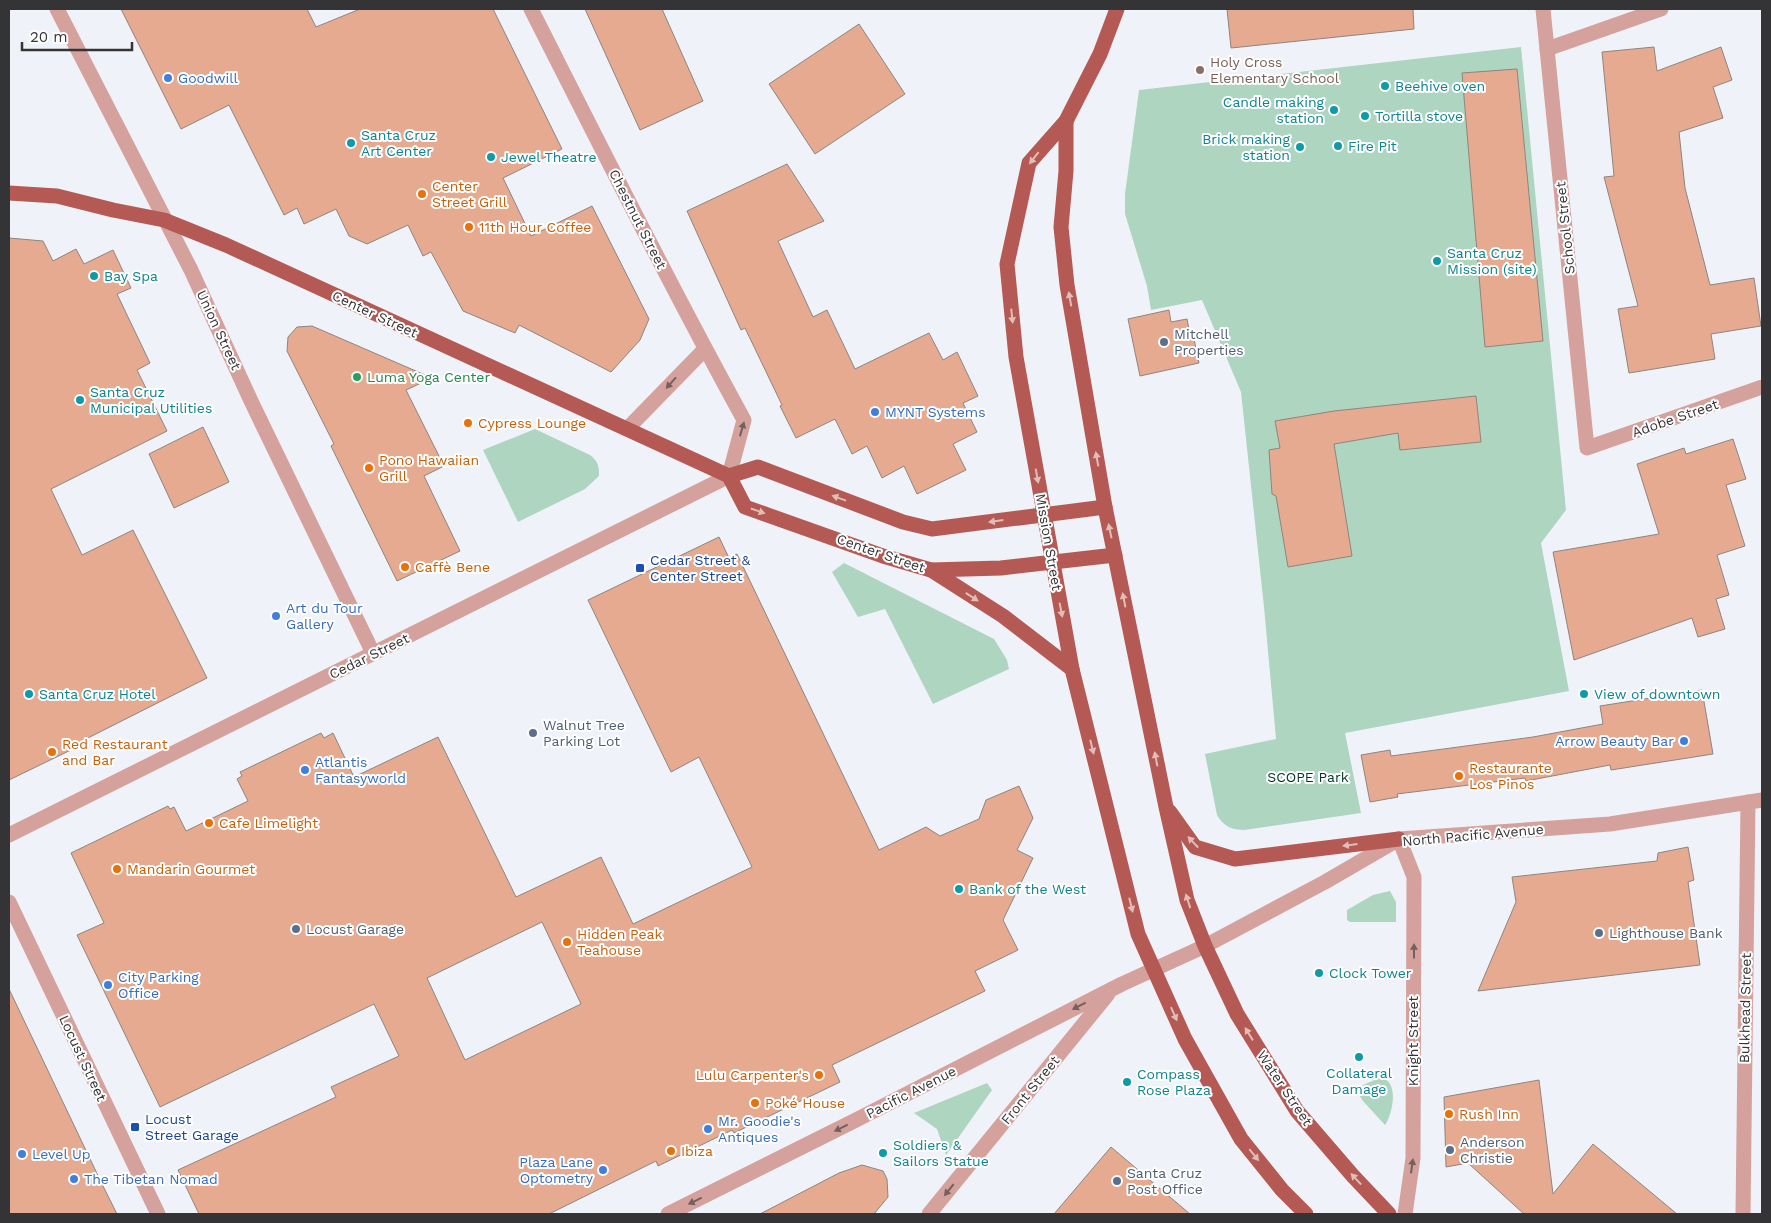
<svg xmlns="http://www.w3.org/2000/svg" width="1771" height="1223" viewBox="0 0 1771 1223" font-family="'Work Sans',sans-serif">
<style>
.green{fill:#aed5c0}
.building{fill:#e5aa90;stroke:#8d8582;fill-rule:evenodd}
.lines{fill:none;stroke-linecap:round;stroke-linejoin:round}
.minor{stroke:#d5a19c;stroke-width:15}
.major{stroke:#b45953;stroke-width:15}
.oneway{fill:#e1bdba}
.oneway2{fill:#74605f}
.education-dot{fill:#8d6e63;stroke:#fff;stroke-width:2}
.shop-dot{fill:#3f7fe0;stroke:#fff;stroke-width:2}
.culture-dot{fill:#0f9aa8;stroke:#fff;stroke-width:2}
.food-dot{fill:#e8710a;stroke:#fff;stroke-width:2}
.service-dot{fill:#5c6f8a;stroke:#fff;stroke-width:2}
.leisure-dot{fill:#2e9e5b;stroke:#fff;stroke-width:2}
.transit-dot{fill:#1a4fb4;stroke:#fff;stroke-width:2}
.labels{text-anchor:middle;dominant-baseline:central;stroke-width:4;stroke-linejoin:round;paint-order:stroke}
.education-label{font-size:14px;fill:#785e54;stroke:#fff;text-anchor:start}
.shop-label{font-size:14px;fill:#366cbe;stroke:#fff;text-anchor:start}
.culture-label{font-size:14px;fill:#0d838f;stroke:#fff;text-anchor:start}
.food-label{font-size:14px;fill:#c56008;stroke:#fff;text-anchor:start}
.street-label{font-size:14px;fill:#343437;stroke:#fff}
.service-label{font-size:14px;fill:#4e5e75;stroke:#fff;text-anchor:start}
.leisure-label{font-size:14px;fill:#27864d;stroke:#fff;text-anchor:start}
.transit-label{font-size:14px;fill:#164399;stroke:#fff;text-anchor:start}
.park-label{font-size:14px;fill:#003722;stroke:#fff}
</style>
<rect width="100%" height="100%" fill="#f0f2f9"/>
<!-- green -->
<g class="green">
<path d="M1521,47L1566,510L1541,543L1569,691L1345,733L1361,813L1244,830C1232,830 1223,826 1217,815L1205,754L1276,739L1264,607L1241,392L1202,300L1151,310L1147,286L1125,214V194L1139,90Z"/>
<path d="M535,429L590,455C598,461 599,466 599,476L585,489L518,522L483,450Z"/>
<polygon points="844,563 994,639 1007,660 1009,669 933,704 885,609 858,617 832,572"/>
<polygon points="1390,891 1396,902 1396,922 1350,922 1347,920 1347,910 1373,895"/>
<path d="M1379,1078C1400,1078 1393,1114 1385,1125L1363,1101L1359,1095L1363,1085Z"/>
<polygon points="987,1083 992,1090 946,1155 937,1129 914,1113"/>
</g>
<!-- building -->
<g class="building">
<polygon points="121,9 307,9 316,27 360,9 493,9 562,149 503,178 531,236 592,206 649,319 640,340 611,372 519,325 515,333 463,311 431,252 423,256 408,225 367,244 349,236 336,209 304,224 297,208 284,215 229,105 181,129"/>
<polygon points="585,9 662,9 703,101 640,130"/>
<polygon points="1227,9 1413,9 1414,29 1231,48"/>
<polygon points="859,24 905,94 815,154 769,84"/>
<polygon points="1654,47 1657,71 1721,47 1732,80 1713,87 1723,118 1679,132 1685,188 1710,285 1754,278 1761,326 1711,334 1715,359 1629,373 1618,309 1638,306 1604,177 1614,176 1602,52"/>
<polygon points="1517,69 1543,341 1485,347 1462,73"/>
<polygon points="787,164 824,221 778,241 813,317 827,310 855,369 929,333 943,360 957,352 978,396 963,403 977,432 953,444 966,470 917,494 904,466 882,478 867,446 852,454 835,419 796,438 780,406 782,405 745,328 741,330 687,211"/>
<polygon points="9,238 43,241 53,261 76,249 84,264 113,250 131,288 117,294 150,363 137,370 167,431 51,489 82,555 133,530 207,678 74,745 75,748 9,780"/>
<polygon points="1169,310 1171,322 1187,319 1190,335 1193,334 1199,363 1140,376 1128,319"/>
<polygon points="312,326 432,378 406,390 444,466 424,476 460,551 397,581 331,446 334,444 287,351 288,337 297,327"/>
<polygon points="1476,396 1481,442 1400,450 1398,433 1334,444 1352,556 1288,567 1276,496 1272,494 1269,450 1280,448 1275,421 1334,411"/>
<polygon points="203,427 229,482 174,508 149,454"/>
<polygon points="1733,439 1746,479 1726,485 1745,546 1717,555 1729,595 1716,599 1725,629 1698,637 1692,618 1574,660 1553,552 1659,534 1637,464 1684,448 1686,454"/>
<path d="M719,537L729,558L737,554L879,850L926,827L940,836L979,819L986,800L1019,786L1033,818L1017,850L1033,858L1003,920L1018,950L975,971L985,991L832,1065L840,1082L734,1133L732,1130L658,1166L656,1161L549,1214H199L178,1170L336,1097L331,1087L399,1056L374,1004L160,1107L77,935L104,923L71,853L168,806L170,809L174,807L186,831L248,801L237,779L242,776L240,772L321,733L324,738L333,733L354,777L438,737L516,897L601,857L633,924L752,867L699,757L671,772L588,600ZM542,922L581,1004L465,1060L427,978Z"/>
<polygon points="1702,690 1713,754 1611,770 1610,765 1526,781 1525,778 1397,794 1398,797 1370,802 1361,755 1390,750 1391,756 1533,737 1603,724 1600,706"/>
<polygon points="1688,847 1694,880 1688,882 1700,965 1478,991 1516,902 1512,877 1657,861 1658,853"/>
<polygon points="9,989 102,1184 117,1214 9,1214"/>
<polygon points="1539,1080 1553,1194 1593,1144 1677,1214 1524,1214 1468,1163 1446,1167 1444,1097"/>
<polygon points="1111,1147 1190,1214 1054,1214"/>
<polygon points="862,1165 883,1171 887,1179 888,1197 874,1214 760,1214 839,1173"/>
</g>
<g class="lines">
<!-- minor -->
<g class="minor">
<polyline points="57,9 191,270 251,401 373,653"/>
<polyline points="1543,9 1587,448 1762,387"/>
<polyline points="1547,49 1661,9"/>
<polyline points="627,429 705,349"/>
<path d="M9,835L729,476L744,420C670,285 601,147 531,9"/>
<polyline points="1399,839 1414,877 1413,1158 1405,1214"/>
<polyline points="9,902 158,1214"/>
<polyline points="668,1214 856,1120 1122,984 1205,946 1325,882 1399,839 1610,824 1762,800"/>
<polyline points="929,1214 1108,994"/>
<polyline points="1743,1214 1748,802"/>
</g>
<!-- major -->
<g class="major">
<polyline points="1117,9 1100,54 1066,121 1029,163 1007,264 1016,357 1072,669 1138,934 1185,1039 1241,1139 1282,1190 1306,1214"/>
<polyline points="1066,121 1066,171 1061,227 1067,285 1105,507 1166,807 1187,900 1205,946 1237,1014 1297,1111 1353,1176 1389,1214"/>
<polyline points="9,193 57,196 113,210 164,220 226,245 729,476 745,507 883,556 931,570 1001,568 1115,555"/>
<polyline points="729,476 758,467 903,522 932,529 1105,507"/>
<polyline points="931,570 1003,616 1072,669"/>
<polyline points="1170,812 1195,847 1235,859 1399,839"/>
</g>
</g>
<!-- one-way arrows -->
<defs><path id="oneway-solid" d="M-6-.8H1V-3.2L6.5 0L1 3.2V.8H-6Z" transform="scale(1.25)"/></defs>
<g class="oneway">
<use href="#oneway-solid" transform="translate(1034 158) rotate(128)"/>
<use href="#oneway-solid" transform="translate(1070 299) rotate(-100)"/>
<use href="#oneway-solid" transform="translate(1012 316) rotate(84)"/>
<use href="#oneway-solid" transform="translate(1097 459) rotate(-100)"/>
<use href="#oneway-solid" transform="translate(1037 476) rotate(80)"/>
<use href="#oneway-solid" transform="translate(839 498) rotate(-160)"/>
<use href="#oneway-solid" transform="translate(758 511) rotate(19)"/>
<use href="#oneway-solid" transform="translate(996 521) rotate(172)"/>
<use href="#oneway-solid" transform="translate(1110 531) rotate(-102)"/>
<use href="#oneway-solid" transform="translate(972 597) rotate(33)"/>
<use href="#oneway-solid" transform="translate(1124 600) rotate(-101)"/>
<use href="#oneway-solid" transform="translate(1061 610) rotate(79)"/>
<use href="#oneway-solid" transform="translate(1092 747) rotate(76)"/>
<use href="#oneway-solid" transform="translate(1156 759) rotate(-101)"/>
<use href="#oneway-solid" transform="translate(1193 842) rotate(-133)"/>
<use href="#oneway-solid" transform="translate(1350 845) rotate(173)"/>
<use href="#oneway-solid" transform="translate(1188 901) rotate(-108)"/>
<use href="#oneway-solid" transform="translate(1131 905) rotate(76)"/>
<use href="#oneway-solid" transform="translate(1174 1014) rotate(66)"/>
<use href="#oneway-solid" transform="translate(1249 1034) rotate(-122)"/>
<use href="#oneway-solid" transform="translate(1254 1155) rotate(51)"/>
<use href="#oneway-solid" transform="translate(1356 1179) rotate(-133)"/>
</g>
<g class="oneway2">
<use href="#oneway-solid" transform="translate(671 383) rotate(132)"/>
<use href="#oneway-solid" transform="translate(742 429) rotate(-74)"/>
<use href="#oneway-solid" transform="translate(1414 951) rotate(-90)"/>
<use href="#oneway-solid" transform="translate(1079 1006) rotate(153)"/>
<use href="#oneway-solid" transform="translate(841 1128) rotate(154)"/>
<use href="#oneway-solid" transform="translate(1412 1166) rotate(-82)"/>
<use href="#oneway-solid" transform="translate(949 1190) rotate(129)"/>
<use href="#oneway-solid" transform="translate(695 1201) rotate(154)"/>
</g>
<!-- markers -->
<circle class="education-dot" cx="1200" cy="70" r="5"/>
<g class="shop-dot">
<circle cx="168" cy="78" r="5"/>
<circle cx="875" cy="412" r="5"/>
<circle cx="276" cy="616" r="5"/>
<circle cx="1684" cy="741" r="5"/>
<circle cx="305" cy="770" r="5"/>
<circle cx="108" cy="985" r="5"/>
<circle cx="708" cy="1129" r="5"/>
<circle cx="22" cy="1154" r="5"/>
<circle cx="603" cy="1170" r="5"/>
<circle cx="74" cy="1179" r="5"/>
</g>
<g class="culture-dot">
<circle cx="1385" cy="86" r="5"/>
<circle cx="1334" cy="110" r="5"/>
<circle cx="1365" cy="116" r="5"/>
<circle cx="351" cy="143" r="5"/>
<circle cx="1338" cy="146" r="5"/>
<circle cx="1300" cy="147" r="5"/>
<circle cx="491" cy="157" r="5"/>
<circle cx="1437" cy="261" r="5"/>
<circle cx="94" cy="276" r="5"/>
<circle cx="80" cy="400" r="5"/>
<circle cx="29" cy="694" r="5"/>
<circle cx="1584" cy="694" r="5"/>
<circle cx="959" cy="889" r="5"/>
<circle cx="1319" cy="973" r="5"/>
<circle cx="1359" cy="1057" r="5"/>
<circle cx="1127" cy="1082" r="5"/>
<circle cx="883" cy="1153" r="5"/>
</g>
<g class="food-dot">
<circle cx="422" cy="194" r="5"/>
<circle cx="469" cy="227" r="5"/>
<circle cx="468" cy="423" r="5"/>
<circle cx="369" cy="468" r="5"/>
<circle cx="405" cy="567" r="5"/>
<circle cx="52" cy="752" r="5"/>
<circle cx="1459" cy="776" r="5"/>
<circle cx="209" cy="823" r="5"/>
<circle cx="117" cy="869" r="5"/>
<circle cx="567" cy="942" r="5"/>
<circle cx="819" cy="1075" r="5"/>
<circle cx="755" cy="1103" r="5"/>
<circle cx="1449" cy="1114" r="5"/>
<circle cx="671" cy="1151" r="5"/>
</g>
<g class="service-dot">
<circle cx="1164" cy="342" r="5"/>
<circle cx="533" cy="733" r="5"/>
<circle cx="296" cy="929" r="5"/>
<circle cx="1599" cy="933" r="5"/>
<circle cx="1450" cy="1150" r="5"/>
<circle cx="1117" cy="1181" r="5"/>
</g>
<circle class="leisure-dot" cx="357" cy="377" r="5"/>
<g class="transit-dot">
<rect x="635" y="563" width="10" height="10" rx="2.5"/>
<rect x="130" y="1122" width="10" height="10" rx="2.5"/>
</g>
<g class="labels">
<!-- education labels -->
<g class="education-label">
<text x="1210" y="62">Holy Cross<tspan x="1210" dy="16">Elementary School</tspan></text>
</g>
<!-- shop labels -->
<g class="shop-label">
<text x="178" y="78">Goodwill</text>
<text x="885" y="412">MYNT Systems</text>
<text x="286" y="608">Art du Tour<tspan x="286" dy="16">Gallery</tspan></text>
<text x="1674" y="741" text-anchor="end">Arrow Beauty Bar</text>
<text x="315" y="762">Atlantis<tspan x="315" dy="16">Fantasyworld</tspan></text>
<text x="118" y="977">City Parking<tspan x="118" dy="16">Office</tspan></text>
<text x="718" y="1121">Mr. Goodie's<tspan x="718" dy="16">Antiques</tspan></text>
<text x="32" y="1154">Level Up</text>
<text x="593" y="1162" text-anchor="end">Plaza Lane<tspan x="593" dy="16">Optometry</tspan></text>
<text x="84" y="1179">The Tibetan Nomad</text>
</g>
<!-- culture labels -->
<g class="culture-label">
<text x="1395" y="86">Beehive oven</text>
<text x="1324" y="102" text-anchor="end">Candle making<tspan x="1324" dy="16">station</tspan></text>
<text x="1375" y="116">Tortilla stove</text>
<text x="361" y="135">Santa Cruz<tspan x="361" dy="16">Art Center</tspan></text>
<text x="1290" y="139" text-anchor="end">Brick making<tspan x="1290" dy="16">station</tspan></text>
<text x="1348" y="146">Fire Pit</text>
<text x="501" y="157">Jewel Theatre</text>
<text x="1447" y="253">Santa Cruz<tspan x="1447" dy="16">Mission (site)</tspan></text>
<text x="104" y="276">Bay Spa</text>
<text x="90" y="392">Santa Cruz<tspan x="90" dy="16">Municipal Utilities</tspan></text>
<text x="39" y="694">Santa Cruz Hotel</text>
<text x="1594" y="694">View of downtown</text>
<text x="969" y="889">Bank of the West</text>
<text x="1329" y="973">Clock Tower</text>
<text x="1359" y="1073" text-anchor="middle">Collateral<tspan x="1359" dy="16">Damage</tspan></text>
<text x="1137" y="1074">Compass<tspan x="1137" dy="16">Rose Plaza</tspan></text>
<text x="893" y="1145">Soldiers &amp;<tspan x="893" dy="16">Sailors Statue</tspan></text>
</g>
<!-- food labels -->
<g class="food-label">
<text x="432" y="186">Center<tspan x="432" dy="16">Street Grill</tspan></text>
<text x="479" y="227">11th Hour Coffee</text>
<text x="478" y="423">Cypress Lounge</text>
<text x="379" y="460">Pono Hawaiian<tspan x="379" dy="16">Grill</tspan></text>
<text x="415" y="567">Caffè Bene</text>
<text x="62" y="744">Red Restaurant<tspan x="62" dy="16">and Bar</tspan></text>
<text x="1469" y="768">Restaurante<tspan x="1469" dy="16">Los Pinos</tspan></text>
<text x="219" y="823">Cafe Limelight</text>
<text x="127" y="869">Mandarin Gourmet</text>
<text x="577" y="934">Hidden Peak<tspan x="577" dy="16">Teahouse</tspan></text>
<text x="809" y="1075" text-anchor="end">Lulu Carpenter's</text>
<text x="765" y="1103">Poké House</text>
<text x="1459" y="1114">Rush Inn</text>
<text x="681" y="1151">Ibiza</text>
</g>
<!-- street labels -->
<g class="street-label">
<text transform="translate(638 219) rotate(63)">Chestnut Street</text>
<text transform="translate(1565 228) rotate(-96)">School Street</text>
<text transform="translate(375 314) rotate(25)">Center Street</text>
<text transform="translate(219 330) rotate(65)">Union Street</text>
<text transform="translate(1675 418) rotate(-19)">Adobe Street</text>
<text transform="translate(1049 542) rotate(80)">Mission Street</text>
<text transform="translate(881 553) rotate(19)">Center Street</text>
<text transform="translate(369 656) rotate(-26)">Cedar Street</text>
<text transform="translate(1473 835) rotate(-5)">North Pacific Avenue</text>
<text transform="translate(1745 1008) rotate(-89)">Bulkhead Street</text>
<text transform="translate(1413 1041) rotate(-90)">Knight Street</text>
<text transform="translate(83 1058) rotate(65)">Locust Street</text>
<text transform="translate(1285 1088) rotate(56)">Water Street</text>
<text transform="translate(1030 1090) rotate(-51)">Front Street</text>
<text transform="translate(911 1092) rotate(-27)">Pacific Avenue</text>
</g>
<!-- service labels -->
<g class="service-label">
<text x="1174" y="334">Mitchell<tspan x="1174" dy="16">Properties</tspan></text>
<text x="543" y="725">Walnut Tree<tspan x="543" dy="16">Parking Lot</tspan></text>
<text x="306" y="929">Locust Garage</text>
<text x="1609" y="933">Lighthouse Bank</text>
<text x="1460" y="1142">Anderson<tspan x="1460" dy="16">Christie</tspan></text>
<text x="1127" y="1173">Santa Cruz<tspan x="1127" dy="16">Post Office</tspan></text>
</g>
<!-- leisure labels -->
<g class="leisure-label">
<text x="367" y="377">Luma Yoga Center</text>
</g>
<!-- transit labels -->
<g class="transit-label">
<text x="650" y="560">Cedar Street &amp;<tspan x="650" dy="16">Center Street</tspan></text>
<text x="145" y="1119">Locust<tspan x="145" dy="16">Street Garage</tspan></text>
</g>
<!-- park labels -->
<g class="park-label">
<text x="1308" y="777">SCOPE Park</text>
</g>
</g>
<!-- border -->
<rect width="1771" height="1223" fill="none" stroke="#343437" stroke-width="20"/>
<!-- scale -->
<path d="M22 42v8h110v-8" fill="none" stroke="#343437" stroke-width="2.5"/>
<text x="30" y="42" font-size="15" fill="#343437" stroke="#ffffff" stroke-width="4" paint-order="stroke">20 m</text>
</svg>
